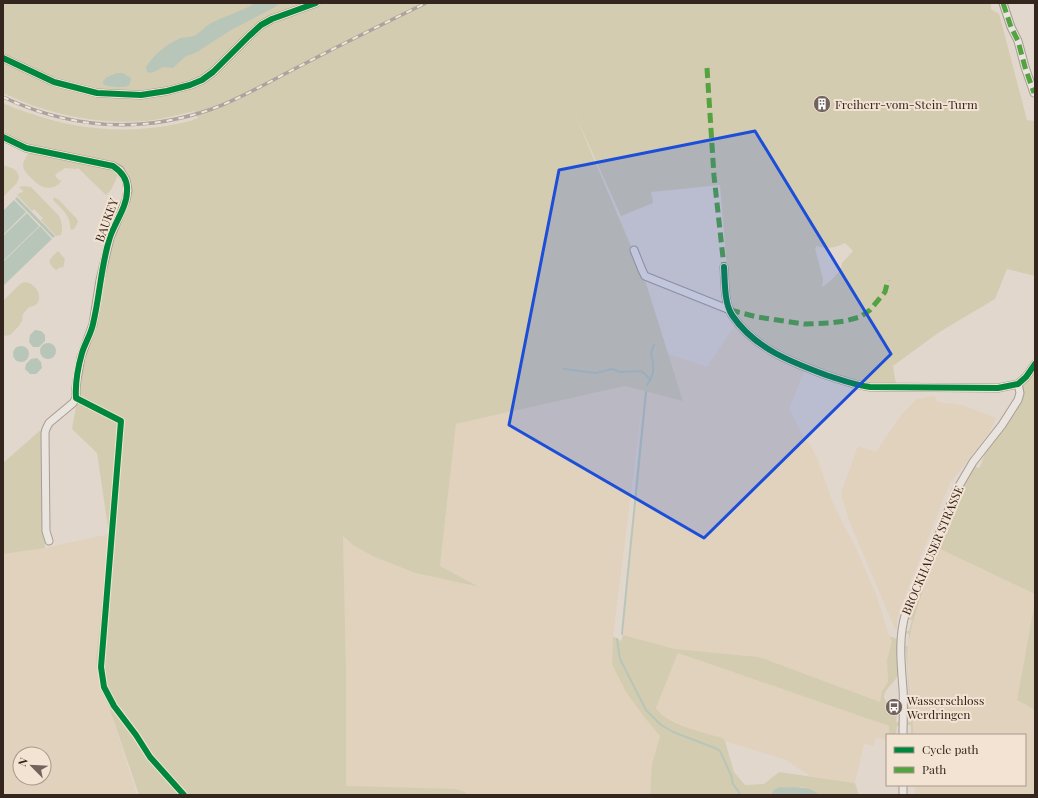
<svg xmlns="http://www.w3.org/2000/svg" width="1038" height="798" viewBox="0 0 1038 798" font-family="'Playfair Display',serif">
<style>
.farmland{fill:#e1d2be;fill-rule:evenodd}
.green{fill:#d4ccb0;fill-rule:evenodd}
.water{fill:#b8c6b9}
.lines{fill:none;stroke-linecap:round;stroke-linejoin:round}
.stream{stroke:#b8c6b9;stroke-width:2}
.minor-casing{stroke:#a79d96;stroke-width:9}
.minor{stroke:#eae4de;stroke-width:7}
.rail-casing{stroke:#aaa39e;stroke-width:3.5}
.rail{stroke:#f3e3d3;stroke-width:2;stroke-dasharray:6;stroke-linecap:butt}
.quiet{stroke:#53a341;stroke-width:5;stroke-dasharray:10 5;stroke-linecap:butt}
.cycleway-casing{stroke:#f3e3d3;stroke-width:8}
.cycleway{stroke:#00873e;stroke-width:6}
.marked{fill:#1d4ed8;fill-opacity:0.2;stroke:#1d4ed8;stroke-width:3;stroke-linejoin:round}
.labels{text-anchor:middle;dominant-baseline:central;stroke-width:4;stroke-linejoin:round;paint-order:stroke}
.poi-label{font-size:12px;fill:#35251f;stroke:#f3e3d3;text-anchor:start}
.street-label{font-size:12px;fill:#35251f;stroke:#f3e3d3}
</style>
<rect width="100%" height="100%" fill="#e2d7cd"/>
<!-- farmland -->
<g class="farmland">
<polygon points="735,325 747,333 805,368 789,409 803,437 811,446 818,460 832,501 846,530 856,548 877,597 889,635 892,641 887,660 888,682 882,691 880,703 759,657 675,649 623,635 642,405 613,636 612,664 637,707 660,736 652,764 650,795 467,795 465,792 346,787 346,667 343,536 354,546 375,557 415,573 477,587 440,567 456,424 625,386 683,401 668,354 707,367"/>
<polygon points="934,396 937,402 962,405 996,418 989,433 950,483 900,608 897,619 897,629 895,629 848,518 841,493 858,446 876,452 901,415 917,399"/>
<path d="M109,534L96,660L98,675L102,692L109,707L137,795H3V554L45,548ZM20,754H44V778H20Z"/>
<polygon points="940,549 1035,594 1035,601 1017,700 1035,710 1035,795 915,795 915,785 1025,785 1025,735 913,735 913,712 908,658 911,632 913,620 918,606"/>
<polygon points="678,653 889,726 889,735 887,735 887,739 875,738 874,746 864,744 855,783 810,776 786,760 725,741 722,738 693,730 665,717 656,708"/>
</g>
<!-- green -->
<g class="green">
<path d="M3,3H991V9L999,14L1000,17L1027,120L1035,121V276L1007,269L995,299L938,333L893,366L896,384L871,387L785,358L747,332L730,304L720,185L651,192L653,203L621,216L574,112L644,277L683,401L625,386L456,424L440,566L479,587L415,573L375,557L354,546L343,536L346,667V786L456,789L465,792L467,795H139L109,707L102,692L98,675L96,660L109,534L97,453L72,429L78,395L77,388L86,346L94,334L96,318L111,239L127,200L120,169L26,145L3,134V103C11,107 20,110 29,113C74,129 123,134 171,125C180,123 189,122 198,118L194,111C178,115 162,119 146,121C97,125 47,114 3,93ZM845,243L853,251L842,263L840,271L829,282L822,287L823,279L815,248L817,246C827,249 836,248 845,243Z"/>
<path d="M29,152L106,165L119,173L111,190L106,195L78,168L76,169L65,168L60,172L59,171L55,176L60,181L62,179C61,183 58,185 54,187C43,190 37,184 30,177C27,174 24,171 23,166C23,161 27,156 29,152Z"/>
<path d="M3,165C11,168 17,168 19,177L17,183L3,197Z"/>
<path d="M24,186L31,187L59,216C62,222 63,228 61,235L56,236L41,220L43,218L34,209L32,211L17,195L21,192L22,193L23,191L19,187Z"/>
<path d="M54,197L59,200L77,219V220L78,222L74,229L71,230C70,227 70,223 69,220C66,212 59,206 53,200Z"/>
<path d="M58,251L65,259L63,268L61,267L56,270C45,261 50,259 58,251Z"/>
<path d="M24,282C40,283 46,306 29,307L23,314L22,321L18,327L10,335L3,336V301L20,284Z"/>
<path d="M1035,364V594L940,549C927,581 912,614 908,649C906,677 914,707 913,735H911V725H906V722H911V711H906V708L908,707V698L906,697V696H909L906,649L903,648V646H908L909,634L904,633L905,631H909L912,620L907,619L908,616H909L913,606L911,605L913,602H914L918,592H917L952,511L951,510L954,507L958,498L957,497L958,493L960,494L965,485L963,484L975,466L978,468L980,467L988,444L1018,400L1020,388Z"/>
<polygon points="43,428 45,548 3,554 3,463"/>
<polygon points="1035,601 1035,710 1017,700"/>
<path d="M623,635L675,649L759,657L880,702L882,691L888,682L887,660L892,641L889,636L898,639C896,650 901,661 899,672C897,682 885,687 884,697C887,706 893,710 901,706L902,714H897L896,722H901V726H897L896,735H889V726L678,653L656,708C659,711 662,715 665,717C680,727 705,733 722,738L725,741L734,772L745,785L764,784L779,772L855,783L859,795H819L803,787L796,788L781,787L771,793L770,795H650L652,764L660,736L645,718L626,692L612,664L613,636L621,641Z"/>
</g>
<!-- water -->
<g class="water">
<path d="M255,3H280L275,7L231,30L197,52L190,55L186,56L173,68L163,67L154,72L149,73L147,72L146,67C154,55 167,43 181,38C186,37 192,37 196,35C200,32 204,28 208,25C223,16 241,12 255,3Z"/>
<path d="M117,73H123L131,78C131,88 125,87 117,87C111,86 108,87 103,84V81L107,77Z"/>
<polygon points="17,197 55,236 53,238 15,199"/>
<polygon points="14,200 26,212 3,235 3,211"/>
<polygon points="27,213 39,226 3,261 3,236"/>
<polygon points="40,226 52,239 3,286 3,262"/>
<polygon points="35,330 41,331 45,335 45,341 39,347 33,347 29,342 30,335"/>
<circle cx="48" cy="351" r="8"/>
<circle cx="21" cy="354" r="8"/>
<polygon points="37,358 41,362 42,368 36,374 30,374 25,369 26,364 31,359"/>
<path d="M781,787C794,788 810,785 819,795H770L775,789Z"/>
</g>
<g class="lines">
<!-- stream -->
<g class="stream">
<polyline points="564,369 596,373 612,369 620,372 641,371 645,374 650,380 647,385"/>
<polyline points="650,380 653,373 653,362 651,353 654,345"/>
<polyline points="622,634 627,582 646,392"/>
<polyline points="617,639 620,659 646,710 661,725 673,732 715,748 720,751 731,775 733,784 741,795"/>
</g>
<defs>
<g id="minor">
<polyline points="1003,3 1011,27 1018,41 1025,67 1034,93"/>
<polyline points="3,58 54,82 97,93 141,95 167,91 190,85 202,80 213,72 249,36 261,25 272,19 316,3"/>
<polyline points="3,137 26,148 113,166 120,170 126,180 128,190 126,200 110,238 100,280 93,324 81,357 77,380 76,388 76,398 73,403 49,423 46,429 45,433 46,531 49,541"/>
<polyline points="634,250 642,270 645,276 730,310"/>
<path d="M724,267C725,281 724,303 732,315C754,348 791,362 826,375C842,380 854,385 870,387L998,388L1018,384L1026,377L1035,364"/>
<path d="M903,735C903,720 904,704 903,689C901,663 898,637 906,612L935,545L956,491L973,462L1002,425L1018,400L1020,393L1018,384"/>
<polyline points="903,795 903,785"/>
</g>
</defs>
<!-- minor casing -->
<use href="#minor" class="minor-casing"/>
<!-- minor -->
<use href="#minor" class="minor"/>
<defs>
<path id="rail" d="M3,97C71,129 140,134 212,109C244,97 274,79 304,64C344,43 385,23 426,3"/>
</defs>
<!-- rail casing -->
<use href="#rail" class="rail-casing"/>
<!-- rail -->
<use href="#rail" class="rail"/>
<!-- quiet -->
<g class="quiet">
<polyline points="1003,3 1011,27 1018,41 1025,67 1034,93"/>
<polyline points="707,68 714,176 724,267"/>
<polyline points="730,310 757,317 804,324 830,323 845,321 860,317 870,310 885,292 888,280"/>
</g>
<defs>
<g id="cycleway">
<polyline points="3,58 54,82 97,93 141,95 167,91 190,85 202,80 213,72 249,36 261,25 272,19 316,3"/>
<path d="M3,137L26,148L113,166C122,172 128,180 127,191C127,207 115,222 110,237C101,265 100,295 93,324C91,334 85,343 82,353C78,367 75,383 76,398L121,421L101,667L104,687L114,706L136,735L150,757L184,795"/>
<path d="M724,267C725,281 724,303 732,315C754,348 791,362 826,375C842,380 854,385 870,387L998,388L1018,384L1026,377L1035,364"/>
</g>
</defs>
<!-- cycleway casing -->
<use href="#cycleway" class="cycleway-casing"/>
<!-- cycleway -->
<use href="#cycleway" class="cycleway"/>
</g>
<!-- marked area -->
<path class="marked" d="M755,131L891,354L704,538L509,425L559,170Z"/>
<!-- icons -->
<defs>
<symbol id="building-disc" viewBox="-11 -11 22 22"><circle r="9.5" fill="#72635c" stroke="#f3e3d3"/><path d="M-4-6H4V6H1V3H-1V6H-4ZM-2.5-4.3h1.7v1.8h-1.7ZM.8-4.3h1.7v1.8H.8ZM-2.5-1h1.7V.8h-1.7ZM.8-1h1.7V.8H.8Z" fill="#fff"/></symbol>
<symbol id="bus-disc" viewBox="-11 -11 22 22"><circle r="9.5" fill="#72635c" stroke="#f3e3d3"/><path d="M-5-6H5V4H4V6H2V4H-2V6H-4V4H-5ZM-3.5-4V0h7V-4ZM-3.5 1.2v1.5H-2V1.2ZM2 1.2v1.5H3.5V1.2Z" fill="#fff"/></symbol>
</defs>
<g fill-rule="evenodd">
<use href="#building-disc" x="812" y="94" width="20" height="20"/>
<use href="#bus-disc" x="884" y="697" width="20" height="20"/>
</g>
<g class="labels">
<!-- poi labels -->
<g class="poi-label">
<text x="835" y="104">Freiherr-vom-Stein-Turm</text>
<text x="907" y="700">Wasserschloss<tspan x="907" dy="14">Werdringen</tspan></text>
</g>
<!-- street labels -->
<g class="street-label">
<text transform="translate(106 220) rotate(-70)">BAUKEY</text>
<text transform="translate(932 550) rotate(-67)">BROCKHAUSER STRASSE</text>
</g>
</g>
<!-- border -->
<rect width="1038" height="798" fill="none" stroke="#35251f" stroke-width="8"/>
<!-- legend -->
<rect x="886" y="734" width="140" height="52" fill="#f3e3d3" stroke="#a7978b"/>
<rect x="894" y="747" width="20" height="6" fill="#00873e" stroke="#a7978b"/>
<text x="922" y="754" font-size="12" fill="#35251f">Cycle path</text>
<rect x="894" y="767" width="20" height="6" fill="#53a341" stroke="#a7978b"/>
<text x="922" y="774" font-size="12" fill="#35251f">Path</text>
<!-- north arrow -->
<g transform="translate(32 766) rotate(294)"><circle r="19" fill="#f3e3d3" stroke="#a7978b"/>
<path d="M0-3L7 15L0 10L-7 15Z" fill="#72635c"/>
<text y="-6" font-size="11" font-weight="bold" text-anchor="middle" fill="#35251f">N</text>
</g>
</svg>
